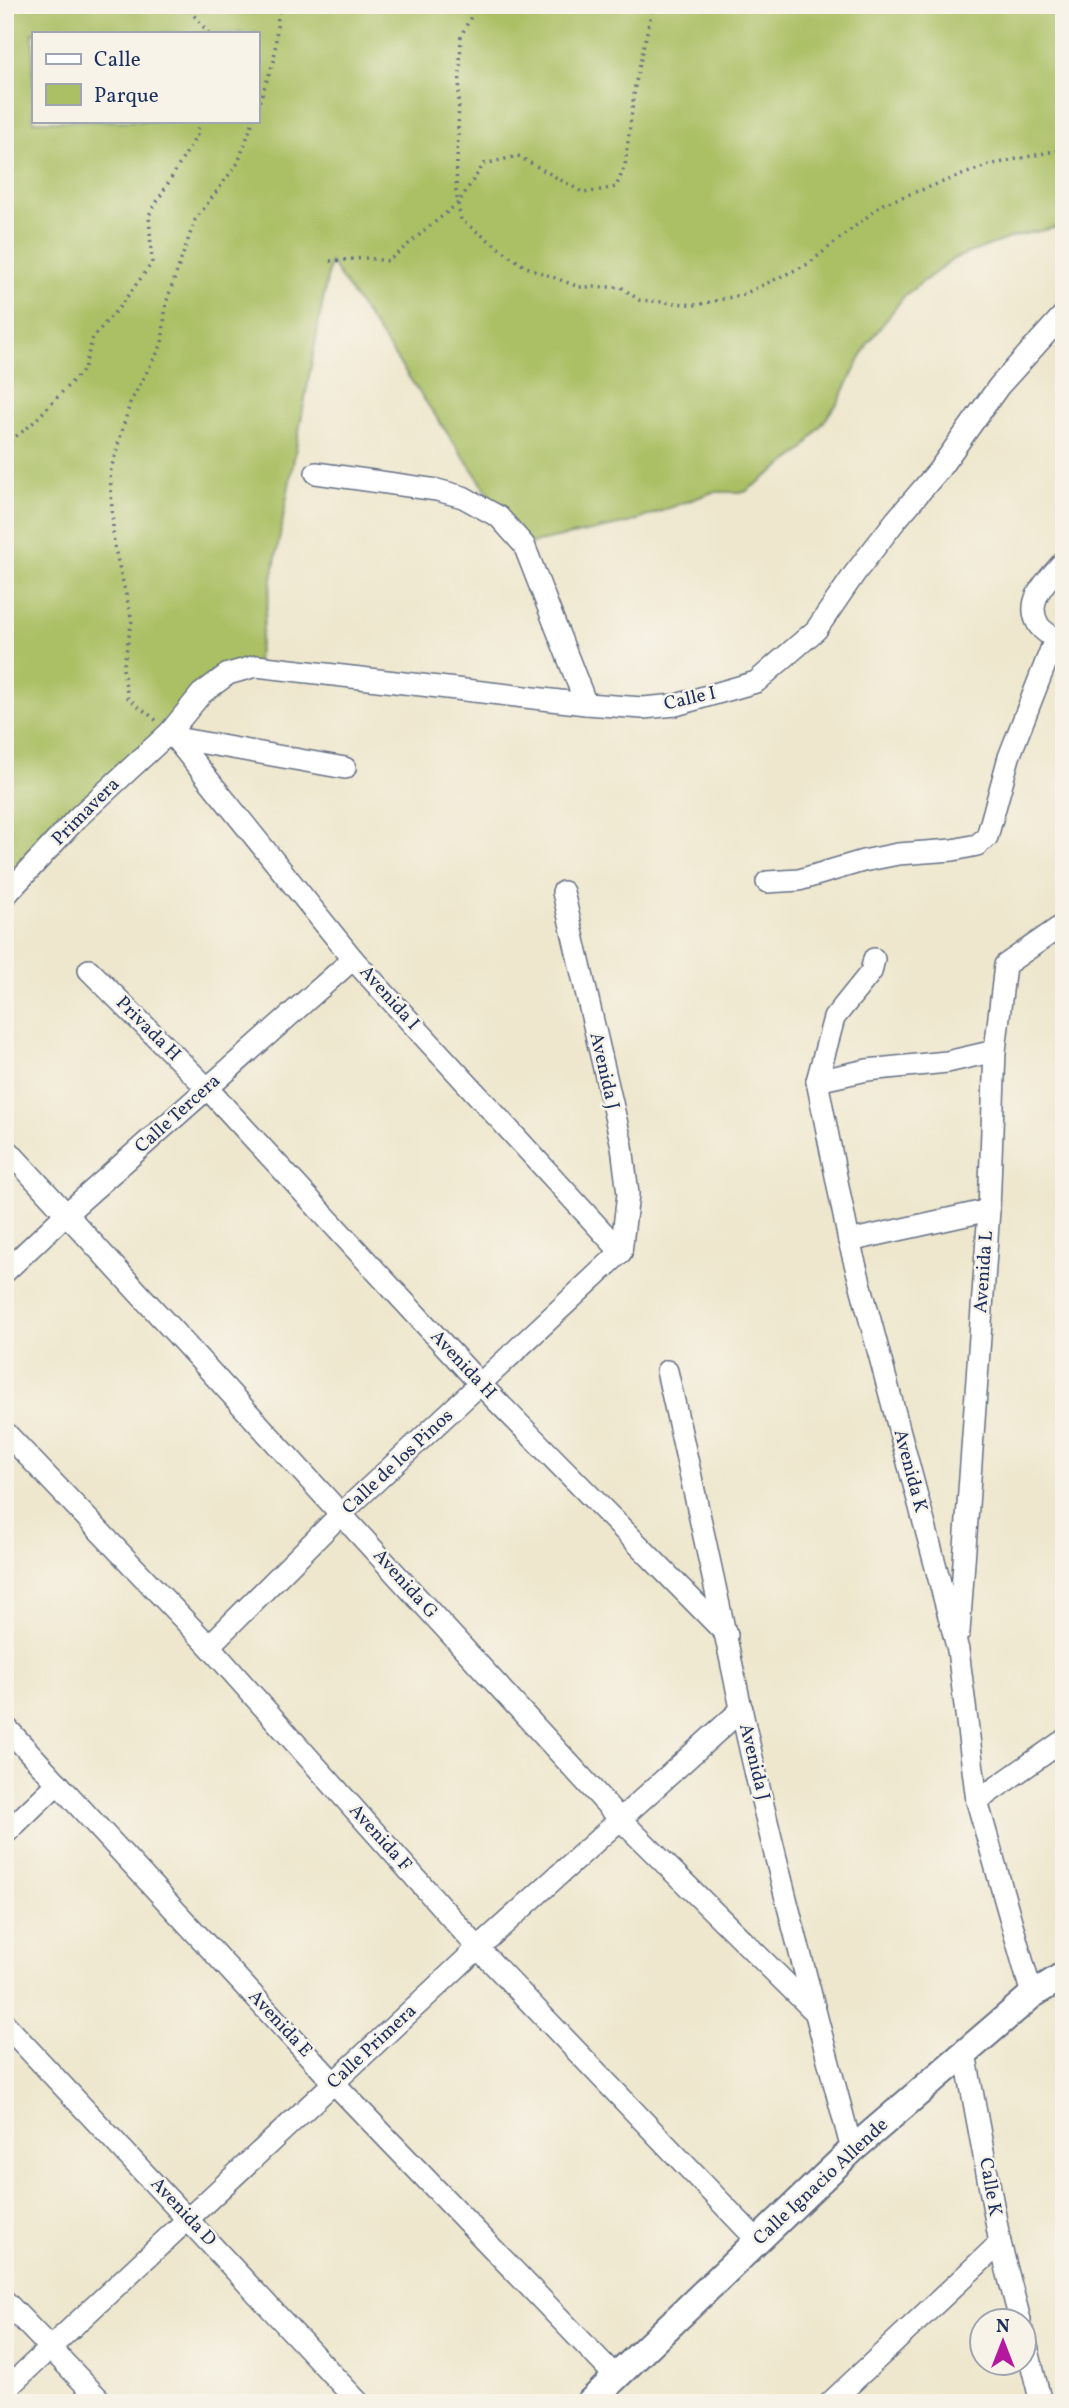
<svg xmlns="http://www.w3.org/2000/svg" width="1069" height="2408" viewBox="0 0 1069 2408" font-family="Vollkorn,serif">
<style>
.green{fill:#abc065;stroke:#637862;stroke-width:2;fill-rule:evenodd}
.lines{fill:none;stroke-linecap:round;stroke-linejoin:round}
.minor-casing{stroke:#656f85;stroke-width:24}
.tertiary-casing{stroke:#656f85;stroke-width:30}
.path{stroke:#656f85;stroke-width:3.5;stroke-dasharray:2 5;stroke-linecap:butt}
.minor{stroke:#fff;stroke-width:21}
.tertiary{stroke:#fff;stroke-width:26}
.labels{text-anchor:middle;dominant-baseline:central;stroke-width:5;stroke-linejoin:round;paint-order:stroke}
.street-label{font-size:19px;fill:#1b2f5e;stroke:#f7f3e8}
</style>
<rect width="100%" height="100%" fill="#f7f3e8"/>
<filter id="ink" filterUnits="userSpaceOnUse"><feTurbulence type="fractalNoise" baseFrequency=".0143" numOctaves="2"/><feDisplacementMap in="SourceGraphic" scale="14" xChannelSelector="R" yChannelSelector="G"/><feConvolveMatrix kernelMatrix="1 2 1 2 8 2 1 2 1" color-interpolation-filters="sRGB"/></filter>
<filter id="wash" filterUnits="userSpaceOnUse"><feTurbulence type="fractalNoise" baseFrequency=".00686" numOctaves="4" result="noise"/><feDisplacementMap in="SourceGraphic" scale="28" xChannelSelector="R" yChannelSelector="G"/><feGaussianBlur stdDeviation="1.57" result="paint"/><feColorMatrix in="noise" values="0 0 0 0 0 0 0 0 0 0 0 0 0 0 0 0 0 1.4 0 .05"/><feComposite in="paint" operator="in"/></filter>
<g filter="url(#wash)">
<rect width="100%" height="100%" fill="#eee7cd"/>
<!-- green -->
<path class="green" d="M5,5H1064V226L1015,236L955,258L905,295L867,345L839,401L802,451L745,492H713L629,523L524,545L330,262L256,666L228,674L5,894ZM33,33H257V121H33Z"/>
</g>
<g filter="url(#ink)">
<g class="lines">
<defs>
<g id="minor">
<polyline points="316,473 437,490 463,497 499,517 524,545 586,704"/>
<path d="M1064,561C1049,579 1024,599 1038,624C1041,630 1050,635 1055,639L1064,638"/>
<polyline points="170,732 353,959 621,1252"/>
<polyline points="176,738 345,768"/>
<polyline points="767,882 799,880 863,861 898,854 953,850 977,845 987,837 1009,757 1055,639"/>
<polyline points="563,892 622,1146 628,1194 621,1252"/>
<polyline points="5,896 77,818 170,732 201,694 228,674 256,666 586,704 643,708 676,705 756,682 816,630 855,573 896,520 938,471 999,386 1064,314"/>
<polyline points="874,959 871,972 834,1018 817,1081 849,1241 958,1650 977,1801 1032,1995"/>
<polyline points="89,970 207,1088 481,1385 727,1635"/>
<polyline points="817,1081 867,1070 947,1062 995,1051"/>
<polyline points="5,1147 619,1818 815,2012"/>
<polyline points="849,1241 989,1210"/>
<polyline points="5,1272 66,1214 353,959"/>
<path d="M667,1371C693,1483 717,1595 741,1708C773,1856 813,2003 852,2150"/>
<polyline points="5,1432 209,1646 478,1948 758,2241"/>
<polyline points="959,1632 989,1210 995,1051 1005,965 1064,924"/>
<polyline points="209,1646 341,1514 621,1252"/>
<polyline points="5,1726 334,2083 617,2378"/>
<polyline points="977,1801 1064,1740"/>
<polyline points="5,1834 58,1783"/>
<polyline points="5,2024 359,2403"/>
<polyline points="965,2053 1000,2243 1020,2320"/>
<polyline points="5,2301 103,2403"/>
<polyline points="1024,2334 1041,2403"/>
<polyline points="5,2390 478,1948 742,1709"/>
<polyline points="830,2403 1000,2243"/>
</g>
<polyline id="tertiary" points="589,2403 852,2150 1032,1995 1064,1975"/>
</defs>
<!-- minor casing -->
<use href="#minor" class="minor-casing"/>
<!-- tertiary casing -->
<use href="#tertiary" class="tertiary-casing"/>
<!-- path -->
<g class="path">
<polyline points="185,5 209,33"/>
<polyline points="477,5 461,36 456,192 461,220 524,266 579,287 621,287 639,300 697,305 744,294 808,264 883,204 989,165 1064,149"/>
<polyline points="257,108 274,61 279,5"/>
<polyline points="330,261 367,258 388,261 458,203 484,164 518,156 584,193 616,187 625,166 635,86 653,5"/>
<polyline points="5,445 31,425 84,369 93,337 121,305 152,263 149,215 197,135 198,121"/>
<polyline points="156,720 128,698 123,669 132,620 114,545 110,473 130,403 162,344 166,303 195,220 238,163 253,121"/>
</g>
<!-- minor -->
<use href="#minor" class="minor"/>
<!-- tertiary -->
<use href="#tertiary" class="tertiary"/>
</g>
</g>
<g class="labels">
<!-- street labels -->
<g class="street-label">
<text transform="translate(690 699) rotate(-13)">Calle I</text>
<text transform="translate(86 812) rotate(-45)">Primavera</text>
<text transform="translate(389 998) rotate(48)">Avenida I</text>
<text transform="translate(148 1029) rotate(45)">Privada H</text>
<text transform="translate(604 1071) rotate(77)">Avenida J</text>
<text transform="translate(178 1114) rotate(-42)">Calle Tercera</text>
<text transform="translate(984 1272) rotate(-86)">Avenida L</text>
<text transform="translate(463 1365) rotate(47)">Avenida H</text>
<text transform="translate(398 1462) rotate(-43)">Calle de los Pinos</text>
<text transform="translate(910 1471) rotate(75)">Avenida K</text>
<text transform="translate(405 1584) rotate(48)">Avenida G</text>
<text transform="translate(754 1762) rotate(76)">Avenida J</text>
<text transform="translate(380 1838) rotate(48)">Avenida F</text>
<text transform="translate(280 2024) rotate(47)">Avenida E</text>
<text transform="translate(372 2047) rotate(-43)">Calle Primera</text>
<text transform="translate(821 2182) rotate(-43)">Calle Ignacio Allende</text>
<text transform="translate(990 2187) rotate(80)">Calle K</text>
<text transform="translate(183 2212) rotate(47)">Avenida D</text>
</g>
</g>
<!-- margin -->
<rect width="1069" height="2408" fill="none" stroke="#f7f3e8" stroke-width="28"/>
<!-- legend -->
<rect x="32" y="32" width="228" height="91" fill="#f7f3e8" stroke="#9fa5b1" stroke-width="2"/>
<rect x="46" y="54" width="35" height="10" fill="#ffffff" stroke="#9fa5b1" stroke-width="2"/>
<text x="94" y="66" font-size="21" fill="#1b2f5e">Calle</text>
<rect x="46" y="84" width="35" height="21" fill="#abc065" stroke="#9fa5b1" stroke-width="2"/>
<text x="94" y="102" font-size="21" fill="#1b2f5e">Parque</text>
<!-- north arrow -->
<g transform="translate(1003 2342)"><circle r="33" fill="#f7f3e8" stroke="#9fa5b1" stroke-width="2"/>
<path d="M0-5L12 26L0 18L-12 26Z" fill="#b5179e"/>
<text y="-10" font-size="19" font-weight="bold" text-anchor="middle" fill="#1b2f5e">N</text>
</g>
</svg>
